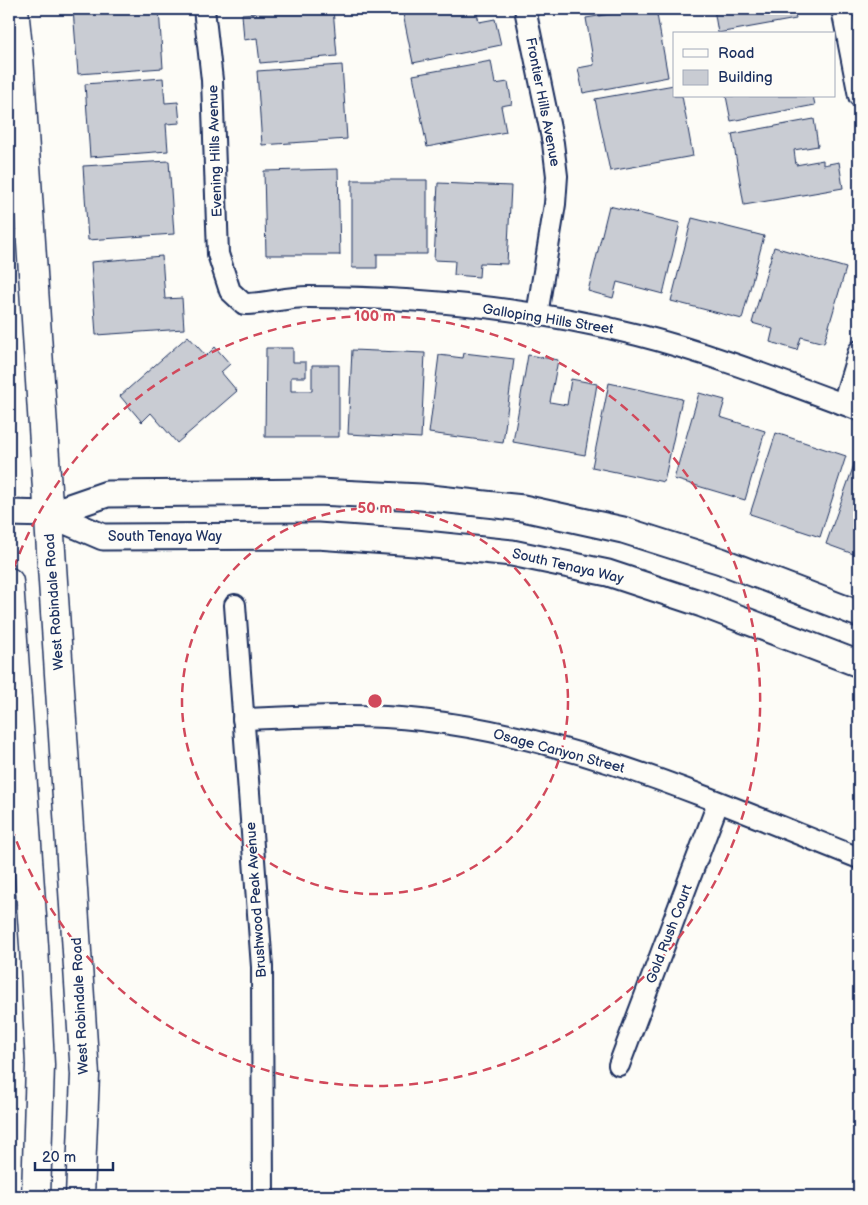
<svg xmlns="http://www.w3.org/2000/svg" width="868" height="1205" viewBox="0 0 868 1205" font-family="'Balsamiq Sans',sans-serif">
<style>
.building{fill:#c9ccd3;stroke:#1b2f5e}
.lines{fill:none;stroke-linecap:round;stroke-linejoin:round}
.minor-casing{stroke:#1b2f5e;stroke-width:24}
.tertiary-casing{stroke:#1b2f5e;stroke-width:29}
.secondary-casing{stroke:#1b2f5e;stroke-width:31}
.minor{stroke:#fdfcf7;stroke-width:20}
.tertiary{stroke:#fdfcf7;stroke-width:25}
.secondary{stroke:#fdfcf7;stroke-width:28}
.ring{fill:none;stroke:#d1495b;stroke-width:2.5;stroke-dasharray:9 6}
.labels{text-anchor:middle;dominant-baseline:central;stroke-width:4;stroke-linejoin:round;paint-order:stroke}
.street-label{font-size:14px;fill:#1b2f5e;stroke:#fdfcf7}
.centre{fill:#d1495b;stroke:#fdfcf7;stroke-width:2.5}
.ring-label{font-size:15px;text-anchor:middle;font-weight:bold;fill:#d1495b;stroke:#fdfcf7;stroke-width:4;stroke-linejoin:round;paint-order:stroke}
</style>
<rect width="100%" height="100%" fill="#fdfcf7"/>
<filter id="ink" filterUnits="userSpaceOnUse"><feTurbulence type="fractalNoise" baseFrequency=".02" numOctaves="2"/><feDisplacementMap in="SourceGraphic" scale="10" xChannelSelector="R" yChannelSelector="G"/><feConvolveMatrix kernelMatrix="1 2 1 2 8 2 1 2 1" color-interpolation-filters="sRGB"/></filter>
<g filter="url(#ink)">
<!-- building -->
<g class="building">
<polygon points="73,9 159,9 163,68 78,74"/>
<polygon points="254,9 333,9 337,56 260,63 257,38 244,40 242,14 254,13"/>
<polygon points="402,9 476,9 479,22 495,19 501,45 413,63"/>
<polygon points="640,9 656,9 668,77 583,93 578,68 594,65 586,18"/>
<polygon points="714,9 794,9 796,19 718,33"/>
<polygon points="491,61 495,84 508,82 512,104 501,106 506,132 427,147 413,75"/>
<polygon points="342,65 347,139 262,145 257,71"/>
<polygon points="163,78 165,103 178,102 180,123 166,124 168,151 90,157 85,84"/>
<polygon points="674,85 674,96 682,96 693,156 610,171 595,99"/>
<polygon points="726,96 813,96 815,105 731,121"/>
<polygon points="814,119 818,146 794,150 796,165 823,160 823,165 839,162 843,188 744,205 732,134"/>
<polygon points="169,161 174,234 88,240 83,166"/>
<polygon points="338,169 340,255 266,255 264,171"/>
<polygon points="352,180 427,180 427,254 377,254 377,268 352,268"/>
<polygon points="438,183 511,186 507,264 480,263 479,277 454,275 455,261 434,260"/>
<polygon points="609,206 680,223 663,294 617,282 613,298 588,291"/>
<polygon points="692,218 764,236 742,319 671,301"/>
<polygon points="774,247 846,268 824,343 801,337 797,350 770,342 773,329 752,323"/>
<polygon points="162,256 165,299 182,298 184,329 96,335 91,262"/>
<polygon points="188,336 206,356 215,347 230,364 221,372 237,391 177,443 151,413 142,422 120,396"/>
<polygon points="266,348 293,348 293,362 306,362 306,377 291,377 291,391 312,391 312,365 339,365 339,437 265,437"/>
<polygon points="352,350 425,353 421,438 348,434"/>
<polygon points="464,353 514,359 503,443 429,433 439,355 463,358"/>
<polygon points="528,355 558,360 550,402 567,405 571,379 597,384 585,455 513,442"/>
<polygon points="609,383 682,399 664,482 592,467"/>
<polygon points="699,393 725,400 720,417 765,431 745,500 674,479"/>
<polygon points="776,433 846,456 820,537 750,514"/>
<polygon points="855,462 859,463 859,556 826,544"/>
</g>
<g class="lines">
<defs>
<g id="minor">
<path d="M204,9L212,80L218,254L230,291L244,304C266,304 286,297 308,297C417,297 531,308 638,335C713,354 786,383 859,410"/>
<polyline points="525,9 553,143 557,176 555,204 537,315"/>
<polyline points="842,9 859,96"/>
<polyline points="843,404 859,351"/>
<polyline points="235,605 262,967 263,1196"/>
<path d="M243,719C302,717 362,713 421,720C574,737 717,802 859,858"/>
<polyline points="619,1065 718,803"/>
</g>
<g id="tertiary">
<polyline points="9,513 49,514 107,494 318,492 421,497 523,508 623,530 721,561 859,614"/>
<polyline points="49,514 103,537 317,536 415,543 512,553 608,573 702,604 859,664"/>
</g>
<g id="secondary">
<polyline points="14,9 19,57 85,1075 80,1196"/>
<polyline points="9,582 34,946 40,1065 36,1196"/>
</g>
</defs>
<!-- minor casing -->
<use href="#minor" class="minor-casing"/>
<!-- tertiary casing -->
<use href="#tertiary" class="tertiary-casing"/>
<!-- secondary casing -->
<use href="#secondary" class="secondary-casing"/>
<!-- minor -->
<use href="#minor" class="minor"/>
<!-- tertiary -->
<use href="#tertiary" class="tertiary"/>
<!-- secondary -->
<use href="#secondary" class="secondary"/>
</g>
</g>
<!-- distance rings -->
<g class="ring">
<circle cx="375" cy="701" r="193"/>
<path d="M9 582A385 385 0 1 1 9 820"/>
</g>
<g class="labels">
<!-- street labels -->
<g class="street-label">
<text transform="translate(543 102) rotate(79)">Frontier Hills Avenue</text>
<text transform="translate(215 151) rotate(-92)">Evening Hills Avenue</text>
<text transform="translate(548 319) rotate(9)">Galloping Hills Street</text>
<text x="165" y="536">South Tenaya Way</text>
<text transform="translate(568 566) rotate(13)">South Tenaya Way</text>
<text transform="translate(54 602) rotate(-94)">West Robindale Road</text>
<text transform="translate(559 751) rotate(15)">Osage Canyon Street</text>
<text transform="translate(256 900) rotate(-94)">Brushwood Peak Avenue</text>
<text transform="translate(669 934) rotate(-69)">Gold Rush Court</text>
<text transform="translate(80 1006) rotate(-93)">West Robindale Road</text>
</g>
</g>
<circle cx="375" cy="701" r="8" class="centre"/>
<g class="ring-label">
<text x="375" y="321">100 m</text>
<text x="375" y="513">50 m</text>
</g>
<!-- margin -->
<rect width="868" height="1205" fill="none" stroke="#fdfcf7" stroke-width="30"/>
<rect x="15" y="15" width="838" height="1175" fill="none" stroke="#1b2f5e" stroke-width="2" filter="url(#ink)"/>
<!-- legend -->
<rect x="673" y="32" width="162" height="65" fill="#fdfcf7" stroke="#a3aaba"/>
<rect x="683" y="49" width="25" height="8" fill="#fdfcf7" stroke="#a3aaba"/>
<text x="718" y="58" font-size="15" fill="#1b2f5e">Road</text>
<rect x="683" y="70" width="25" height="15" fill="#c9ccd3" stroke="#a3aaba"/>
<text x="718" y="82" font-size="15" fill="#1b2f5e">Building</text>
<!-- scale -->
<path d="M35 1162v8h78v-8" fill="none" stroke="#1b2f5e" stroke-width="2.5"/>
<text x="42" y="1162" font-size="15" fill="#1b2f5e" stroke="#fdfcf7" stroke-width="4" paint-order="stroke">20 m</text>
</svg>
